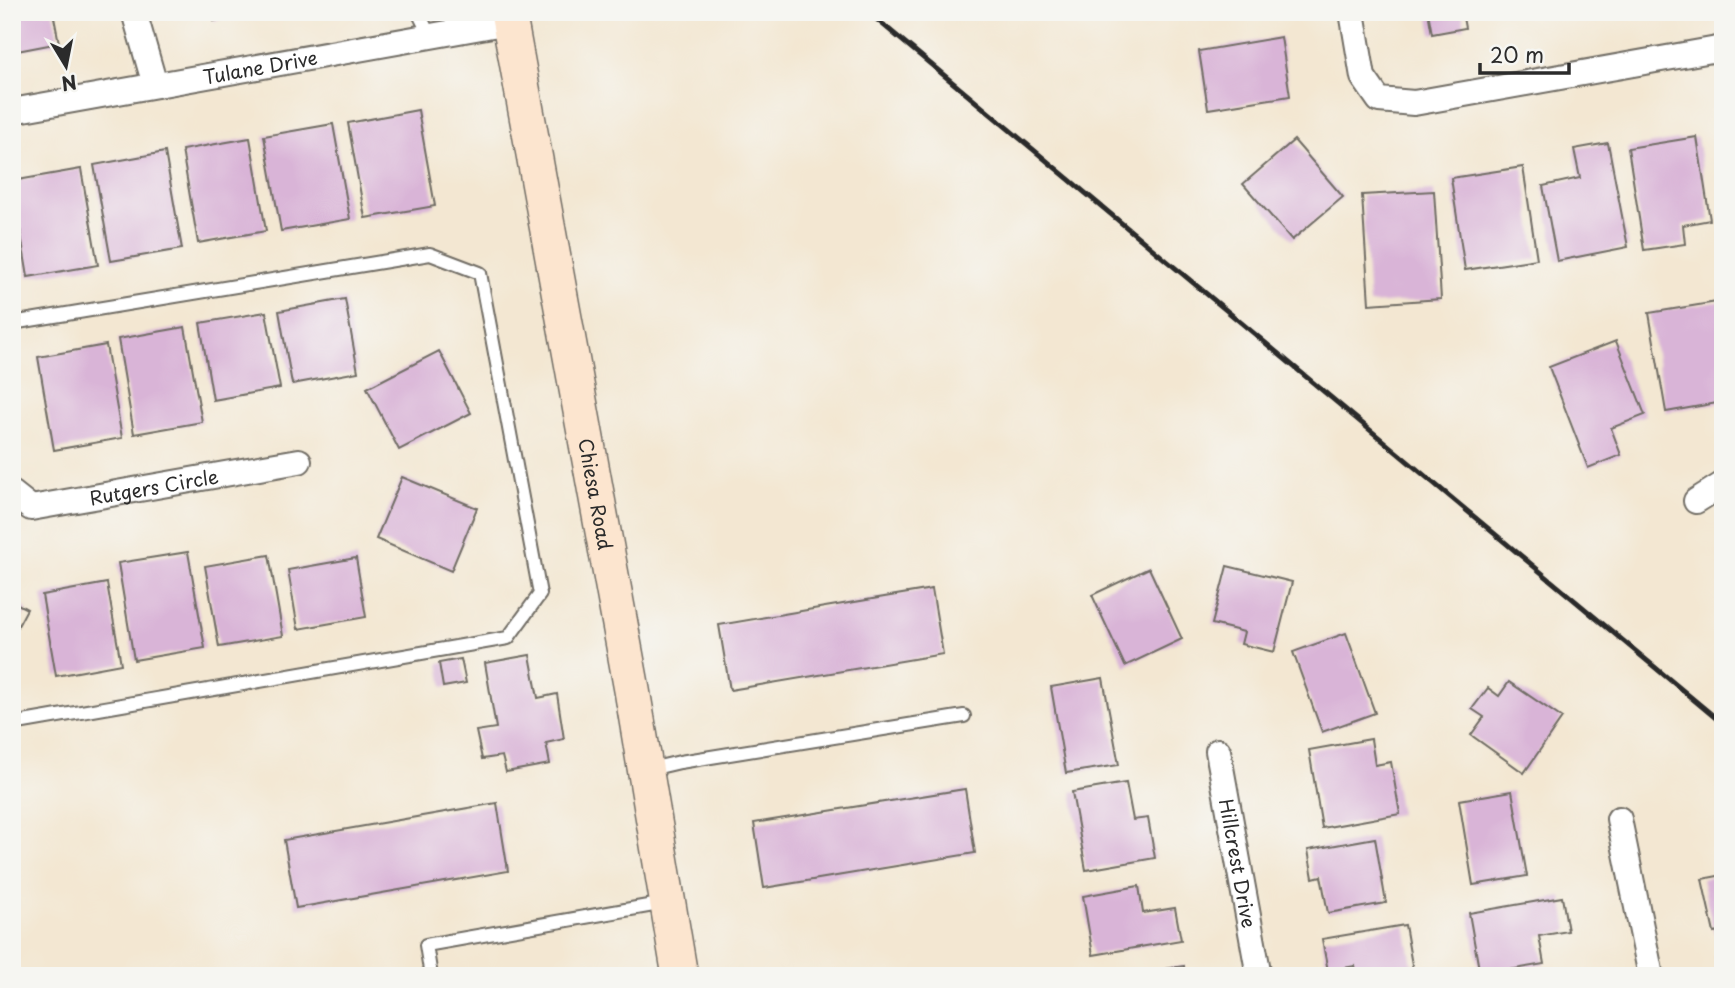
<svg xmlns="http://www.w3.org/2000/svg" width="1735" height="988" viewBox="0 0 1735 988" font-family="'Playpen Sans',sans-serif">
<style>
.building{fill:#d9b4d7}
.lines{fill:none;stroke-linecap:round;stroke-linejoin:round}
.lane-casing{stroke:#716d65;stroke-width:16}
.street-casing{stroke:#716d65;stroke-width:28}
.secondary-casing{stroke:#716d65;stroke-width:38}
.lane{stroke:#fff;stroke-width:12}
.street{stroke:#fff;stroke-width:24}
.secondary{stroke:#fce5cf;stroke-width:35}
.rail{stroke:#2b2b2b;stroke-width:5}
.labels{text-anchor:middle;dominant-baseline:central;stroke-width:6;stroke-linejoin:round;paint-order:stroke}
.street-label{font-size:19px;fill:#2b2b2b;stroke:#f6f6f2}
</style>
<rect width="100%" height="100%" fill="#f6f6f2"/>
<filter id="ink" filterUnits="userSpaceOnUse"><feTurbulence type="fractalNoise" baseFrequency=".0143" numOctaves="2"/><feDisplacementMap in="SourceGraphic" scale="14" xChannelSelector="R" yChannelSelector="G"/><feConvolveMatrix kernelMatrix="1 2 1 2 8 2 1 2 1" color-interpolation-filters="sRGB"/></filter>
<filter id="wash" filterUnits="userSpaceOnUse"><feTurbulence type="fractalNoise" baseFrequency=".00686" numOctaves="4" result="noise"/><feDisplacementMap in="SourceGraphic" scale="28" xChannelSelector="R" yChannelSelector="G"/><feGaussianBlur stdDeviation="1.57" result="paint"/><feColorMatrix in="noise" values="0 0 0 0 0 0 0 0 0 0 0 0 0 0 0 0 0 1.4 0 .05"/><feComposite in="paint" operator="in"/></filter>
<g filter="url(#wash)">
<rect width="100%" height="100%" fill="#f3e7d2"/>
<g id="blocks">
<!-- building -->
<g class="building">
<polygon points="12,12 53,12 59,43 12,52"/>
<polygon points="212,12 240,12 240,13 214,21"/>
<polygon points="1197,12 1233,12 1233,14 1199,19"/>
<polygon points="1428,12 1462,12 1465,28 1432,34"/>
<polygon points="1281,37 1290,96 1208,109 1199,51"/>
<polygon points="418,110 435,206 365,218 348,123"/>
<polygon points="333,124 350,219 281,231 264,136"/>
<polygon points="1697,137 1710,220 1683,225 1685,244 1644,250 1628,148"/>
<polygon points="250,138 266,231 198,243 182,150"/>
<polygon points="1294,140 1343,197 1292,240 1243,184"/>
<polygon points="1608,143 1628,247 1557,261 1543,186 1580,178 1574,149"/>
<polygon points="165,152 182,249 111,261 94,165"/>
<polygon points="1523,167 1537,259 1465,270 1451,178"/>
<polygon points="81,169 98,265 28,277 12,181"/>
<polygon points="1434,191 1441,299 1369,304 1362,195"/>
<polygon points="345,299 358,372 292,384 279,311"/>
<polygon points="1723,301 1723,402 1666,412 1649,313"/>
<polygon points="266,312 280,388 213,400 200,323"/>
<polygon points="185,327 202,422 134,434 118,339"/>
<polygon points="1616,341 1645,415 1611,428 1621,455 1588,468 1549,367"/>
<polygon points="106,345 122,438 54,450 38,357"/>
<polygon points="439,351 471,413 399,450 367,388"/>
<polygon points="402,477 477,508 451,571 376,539"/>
<polygon points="188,552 205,648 134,660 118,563"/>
<polygon points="269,555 283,636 219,647 205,566"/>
<polygon points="356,558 366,617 298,629 288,570"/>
<polygon points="1227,566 1292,582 1274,652 1241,644 1244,632 1212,624"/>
<polygon points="1149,568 1182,639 1125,666 1092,595"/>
<polygon points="107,583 121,664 56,676 42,595"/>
<polygon points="932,589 943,654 730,690 719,625"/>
<polygon points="12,601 27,609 12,637"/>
<polygon points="1346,633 1375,713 1322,732 1293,652"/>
<polygon points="530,655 538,698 557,694 564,739 546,743 550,764 506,772 502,756 482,759 476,731 496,728 485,663"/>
<polygon points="461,659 466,683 443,687 439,663"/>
<polygon points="1103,678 1119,765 1066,773 1051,687"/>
<polygon points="1509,682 1562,718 1524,773 1471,735 1484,717 1472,709 1488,688 1499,696"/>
<polygon points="1371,739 1375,765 1391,762 1400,814 1322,828 1309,750"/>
<polygon points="1126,783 1133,820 1148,818 1155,858 1086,870 1072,792"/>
<polygon points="965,789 975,853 764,888 754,823"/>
<polygon points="1512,791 1527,876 1473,885 1459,800"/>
<polygon points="497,803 508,871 296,908 284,840"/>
<polygon points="1375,838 1386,903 1328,913 1321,876 1313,878 1308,850"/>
<polygon points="1723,875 1723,931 1714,933 1702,879"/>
<polygon points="1139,886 1143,913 1175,908 1181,940 1093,955 1083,896"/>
<polygon points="1562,897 1568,931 1539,936 1544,964 1480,975 1469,913"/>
<polygon points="1405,925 1414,976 1357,976 1355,966 1328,971 1322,939"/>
<polygon points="1723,959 1723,976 1719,976 1716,960"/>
<polygon points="1184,966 1185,976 1135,976 1134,974"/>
</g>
</g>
</g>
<g filter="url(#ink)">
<use href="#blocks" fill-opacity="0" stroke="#716d65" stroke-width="2"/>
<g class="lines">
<defs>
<g id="lane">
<polyline points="418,12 430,36"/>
<polyline points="12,323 430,254 480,273 540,594 508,638 12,724"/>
<polyline points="646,770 680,762 964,716"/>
<polyline points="431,976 426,945 665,903"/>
</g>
<g id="street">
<polyline points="134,12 155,85"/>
<polyline points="1352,12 1363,77 1379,100 1414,103 1723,48"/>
<path id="s1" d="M12,111L509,22"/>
<path id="s2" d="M12,493L31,508L299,461"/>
<polyline points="1696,501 1723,484"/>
<path id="s3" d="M1218,751L1259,976"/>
<polyline points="1619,819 1651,976"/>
</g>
<g id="secondary">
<path id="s4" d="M508,12L632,690L680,976"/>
</g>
</defs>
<!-- lane casing -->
<use href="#lane" class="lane-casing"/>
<!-- street casing -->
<use href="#street" class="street-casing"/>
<!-- secondary casing -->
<use href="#secondary" class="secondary-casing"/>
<!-- lane -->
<use href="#lane" class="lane"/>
<!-- street -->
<use href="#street" class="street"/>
<!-- secondary -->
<use href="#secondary" class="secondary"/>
<!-- rail -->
<polyline class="rail" points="868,12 1723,724"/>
</g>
</g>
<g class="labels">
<!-- street labels -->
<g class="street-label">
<text stroke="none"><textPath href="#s1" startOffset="252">Tulane Drive</textPath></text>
<text stroke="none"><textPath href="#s2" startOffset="149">Rutgers Circle</textPath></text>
<text stroke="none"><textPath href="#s4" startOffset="490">Chiesa Road</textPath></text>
<text stroke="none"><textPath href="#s3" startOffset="114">Hillcrest Drive</textPath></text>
</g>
</g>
<!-- margin -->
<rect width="1735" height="988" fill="none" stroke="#f6f6f2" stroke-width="42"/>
<!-- north arrow -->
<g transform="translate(66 66) rotate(170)" stroke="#f6f6f2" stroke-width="5" paint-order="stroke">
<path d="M0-5L12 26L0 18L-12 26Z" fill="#2b2b2b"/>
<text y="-10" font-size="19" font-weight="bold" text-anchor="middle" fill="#2b2b2b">N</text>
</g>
<!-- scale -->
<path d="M1480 63v10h89v-10" fill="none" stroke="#2b2b2b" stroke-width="3.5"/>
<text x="1490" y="63" font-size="21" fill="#2b2b2b" stroke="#f6f6f2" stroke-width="5" paint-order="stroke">20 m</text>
</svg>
